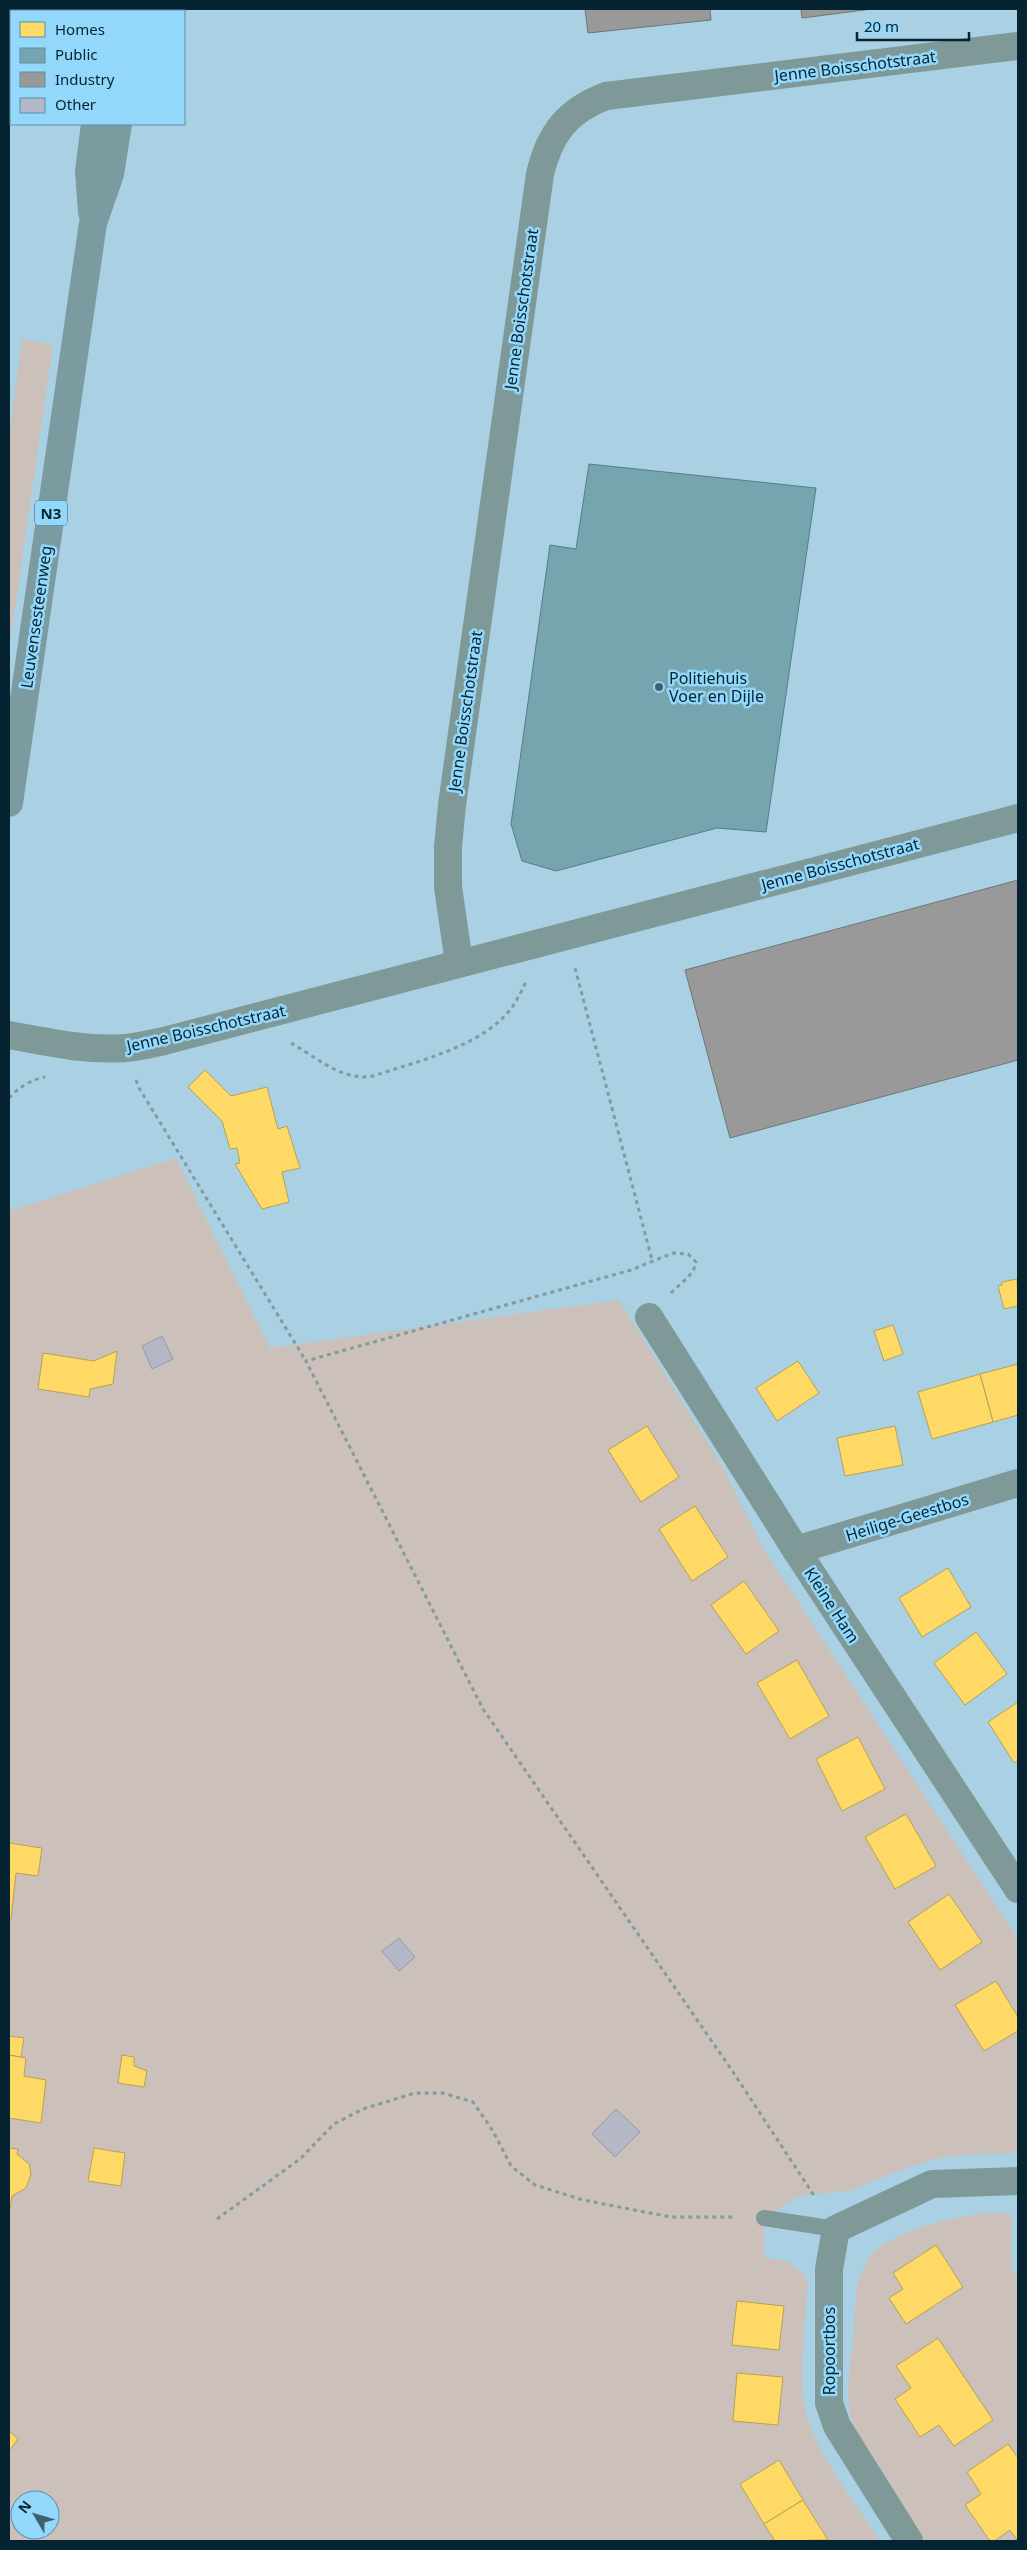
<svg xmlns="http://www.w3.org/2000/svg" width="1027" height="2550" viewBox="0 0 1027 2550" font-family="'Noto Sans',sans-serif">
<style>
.green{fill:#ccc1ba;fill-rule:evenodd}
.homes{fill:#ffd966;stroke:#b4a256}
.public{fill:#76a5af;stroke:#547e89}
.industry{fill:#999;stroke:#6d767a}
.building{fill:#b4b7c6;stroke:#9698a8}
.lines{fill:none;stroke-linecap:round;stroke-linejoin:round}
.path{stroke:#819ba0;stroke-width:3;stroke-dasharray:4 4;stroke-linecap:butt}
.service{stroke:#7e9998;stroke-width:16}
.minor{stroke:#7e9998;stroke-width:28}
.primary{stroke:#7b9ba0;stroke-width:28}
.poi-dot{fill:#3f606f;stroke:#93d8fa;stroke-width:2}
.labels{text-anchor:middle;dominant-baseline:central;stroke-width:5;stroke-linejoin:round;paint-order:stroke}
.shield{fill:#93d8fa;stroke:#30596d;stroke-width:1}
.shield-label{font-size:15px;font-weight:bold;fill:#052330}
.street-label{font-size:16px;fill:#052330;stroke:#93d8fa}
.poi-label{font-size:16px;fill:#052330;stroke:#93d8fa;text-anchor:start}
</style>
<rect width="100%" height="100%" fill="#aad0e3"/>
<!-- green -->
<g class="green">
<polygon points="22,339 53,345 11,636 9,635 9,433"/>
<path d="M176,1158L270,1348L619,1300L721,1464L763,1548L1018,1939V2153L961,2155L935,2159L901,2170L852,2190L800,2196L764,2218V2258C784,2258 798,2264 808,2282C806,2317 798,2375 805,2408C814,2452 856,2503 880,2541H9V1211ZM20,2500H50V2530H20Z"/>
<path d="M986,2213H1012L1011,2267L1018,2277V2541H924C902,2506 867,2463 853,2424C844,2398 850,2368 853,2341C856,2316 853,2281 868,2259C888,2230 954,2218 986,2213Z"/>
</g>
<!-- homes -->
<g class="homes">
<polygon points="205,1070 231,1096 267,1087 278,1129 287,1126 300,1168 282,1172 289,1202 262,1209 235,1164 240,1163 237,1148 230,1149 222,1121 188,1087"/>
<polygon points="1017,1279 1018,1306 1004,1309 998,1286 1002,1285 1002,1282"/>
<polygon points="893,1325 903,1354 884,1361 874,1331"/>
<polygon points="117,1351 113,1384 90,1389 89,1397 38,1389 43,1353 94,1361"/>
<polygon points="798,1361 819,1393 777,1421 756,1388"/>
<polygon points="1018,1364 1018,1415 993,1422 980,1374"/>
<polygon points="980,1374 993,1422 932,1439 918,1392"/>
<polygon points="647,1426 679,1477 641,1502 608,1450"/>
<polygon points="895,1426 903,1465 845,1476 837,1438"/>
<polygon points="695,1506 728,1557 692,1581 659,1529"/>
<polygon points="948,1568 971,1607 922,1637 899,1598"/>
<polygon points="744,1581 779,1631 746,1654 711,1605"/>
<polygon points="976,1632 1007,1674 965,1705 934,1663"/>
<polygon points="797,1660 829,1716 790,1739 757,1683"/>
<polygon points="1018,1702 1018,1760 1014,1763 988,1722"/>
<polygon points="858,1737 885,1789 842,1811 816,1759"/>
<polygon points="906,1814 936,1866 895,1889 865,1837"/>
<polygon points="9,1843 42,1848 38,1876 16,1873 11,1919 9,1919"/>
<polygon points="949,1894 982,1942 940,1970 908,1922"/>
<polygon points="996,1981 1018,2017 1018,2031 984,2051 955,2005"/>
<polygon points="9,2036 24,2038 21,2057 9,2055"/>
<polygon points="9,2055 26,2058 24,2076 46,2080 41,2123 9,2118"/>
<polygon points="122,2055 134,2057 134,2066 147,2071 144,2087 118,2083"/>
<polygon points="9,2148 18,2149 17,2154 29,2164 31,2174 26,2188 12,2196 9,2215"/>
<polygon points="94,2148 125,2153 121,2186 88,2181"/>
<polygon points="936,2245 963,2287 906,2324 889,2298 903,2289 893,2273"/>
<polygon points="737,2301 784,2306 779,2350 732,2345"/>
<polygon points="938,2338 993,2420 954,2446 939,2425 920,2437 895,2399 911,2388 896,2366"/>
<polygon points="737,2373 783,2377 778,2425 733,2421"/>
<polygon points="9,2431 18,2439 9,2451"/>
<polygon points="1008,2444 1018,2458 1018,2541 1010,2530 994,2541 990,2541 965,2505 981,2494 967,2472"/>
<polygon points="779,2460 803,2500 764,2524 740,2484"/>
<polygon points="803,2500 828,2540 775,2541 764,2524"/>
</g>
<!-- public -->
<polygon class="public" points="589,464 816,488 766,832 717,828 556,871 522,861 511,824 550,545 576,549"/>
<!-- industry -->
<g class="industry">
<polygon points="585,9 710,9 711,20 588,33"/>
<polygon points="801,9 872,9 802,18"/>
<polygon points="1018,880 1018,1060 730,1138 685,970"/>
</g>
<!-- building -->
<g class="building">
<polygon points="162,1336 173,1359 152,1369 142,1346"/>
<polygon points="399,1938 415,1957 399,1971 382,1951"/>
<polygon points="616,2109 640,2132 615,2157 592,2134"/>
</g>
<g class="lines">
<!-- path -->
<g class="path">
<polyline points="575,968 652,1260"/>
<path d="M291,1043C316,1057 343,1082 373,1076C418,1061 485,1046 513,1006C518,998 522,990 526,982"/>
<polyline points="136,1080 139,1088 306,1361"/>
<path d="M9,1098C19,1087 31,1080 45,1077"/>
<path d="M671,1293C680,1283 694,1276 696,1262L688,1254L673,1253L631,1270L306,1361L483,1709L733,2072L815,2197"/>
<polyline points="217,2219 300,2159 334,2124 363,2109 415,2093 443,2093 473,2102 493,2131 511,2166 535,2185 583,2200 671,2217 736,2217"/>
</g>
<!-- service -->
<polyline class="service" points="764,2218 836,2229"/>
<!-- minor -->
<g class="minor">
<path d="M459,963L448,887V847L452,805L540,174C550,133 567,111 606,96L1018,46"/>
<path d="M9,1035C47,1042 86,1051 125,1048C138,1047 151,1044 164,1041L1018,818"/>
<polyline points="649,1317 796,1550 1018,1889"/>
<polyline points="796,1550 1018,1483"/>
<polyline points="909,2541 837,2426 829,2403 829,2269 836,2229 932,2184 1018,2181"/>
</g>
<!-- primary -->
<g class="primary">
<polyline points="110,11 110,9"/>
<polyline points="137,11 138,9"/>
<polyline points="92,212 89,171 95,124"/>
<polyline points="9,803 93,223 110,174 118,124"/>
</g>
</g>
<!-- markers -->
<circle class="poi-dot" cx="659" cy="687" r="5"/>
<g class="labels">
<!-- shield labels -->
<rect class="shield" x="35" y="500.5" width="32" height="25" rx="4"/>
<g class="shield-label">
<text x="51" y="513">N3</text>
</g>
<!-- street labels -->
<g class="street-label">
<text transform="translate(855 66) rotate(-7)">Jenne Boisschotstraat</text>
<text transform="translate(521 309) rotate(-82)">Jenne Boisschotstraat</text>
<text transform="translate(36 617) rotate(-82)">Leuvensesteenweg</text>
<text transform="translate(465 711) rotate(-82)">Jenne Boisschotstraat</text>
<text transform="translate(840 864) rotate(-15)">Jenne Boisschotstraat</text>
<text transform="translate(206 1028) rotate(-13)">Jenne Boisschotstraat</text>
<text transform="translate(907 1517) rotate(-17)">Heilige-Geestbos</text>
<text transform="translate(832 1605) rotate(57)">Kleine Ham</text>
<text transform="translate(829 2351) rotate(-90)">Ropoortbos</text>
</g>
<!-- poi labels -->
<g class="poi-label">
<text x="669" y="678">Politiehuis<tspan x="669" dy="18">Voer en Dijle</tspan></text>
</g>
</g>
<!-- border -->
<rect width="1027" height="2550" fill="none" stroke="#052330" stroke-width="20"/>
<!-- legend -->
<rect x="10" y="10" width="175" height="115" fill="#93d8fa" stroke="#5a90a9"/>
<rect x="20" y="22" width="25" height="15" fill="#ffd966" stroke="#5a90a9"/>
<text x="55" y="35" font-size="15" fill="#052330">Homes</text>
<rect x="20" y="48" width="25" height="15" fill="#76a5af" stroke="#5a90a9"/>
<text x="55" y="60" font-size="15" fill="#052330">Public</text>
<rect x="20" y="72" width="25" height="15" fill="#999999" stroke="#5a90a9"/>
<text x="55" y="85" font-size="15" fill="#052330">Industry</text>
<rect x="20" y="98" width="25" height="15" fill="#b4b7c6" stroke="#5a90a9"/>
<text x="55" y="110" font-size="15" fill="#052330">Other</text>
<!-- north arrow -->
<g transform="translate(35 2515) rotate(308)"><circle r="24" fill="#93d8fa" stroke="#5a90a9"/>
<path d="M0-4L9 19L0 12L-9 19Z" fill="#3f606f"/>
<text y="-8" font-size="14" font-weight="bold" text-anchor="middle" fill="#052330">N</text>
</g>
<!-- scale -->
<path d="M857 32v8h112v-8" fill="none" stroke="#052330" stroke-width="2.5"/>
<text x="864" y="32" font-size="15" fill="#052330" stroke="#93d8fa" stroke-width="4" paint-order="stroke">20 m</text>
</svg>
